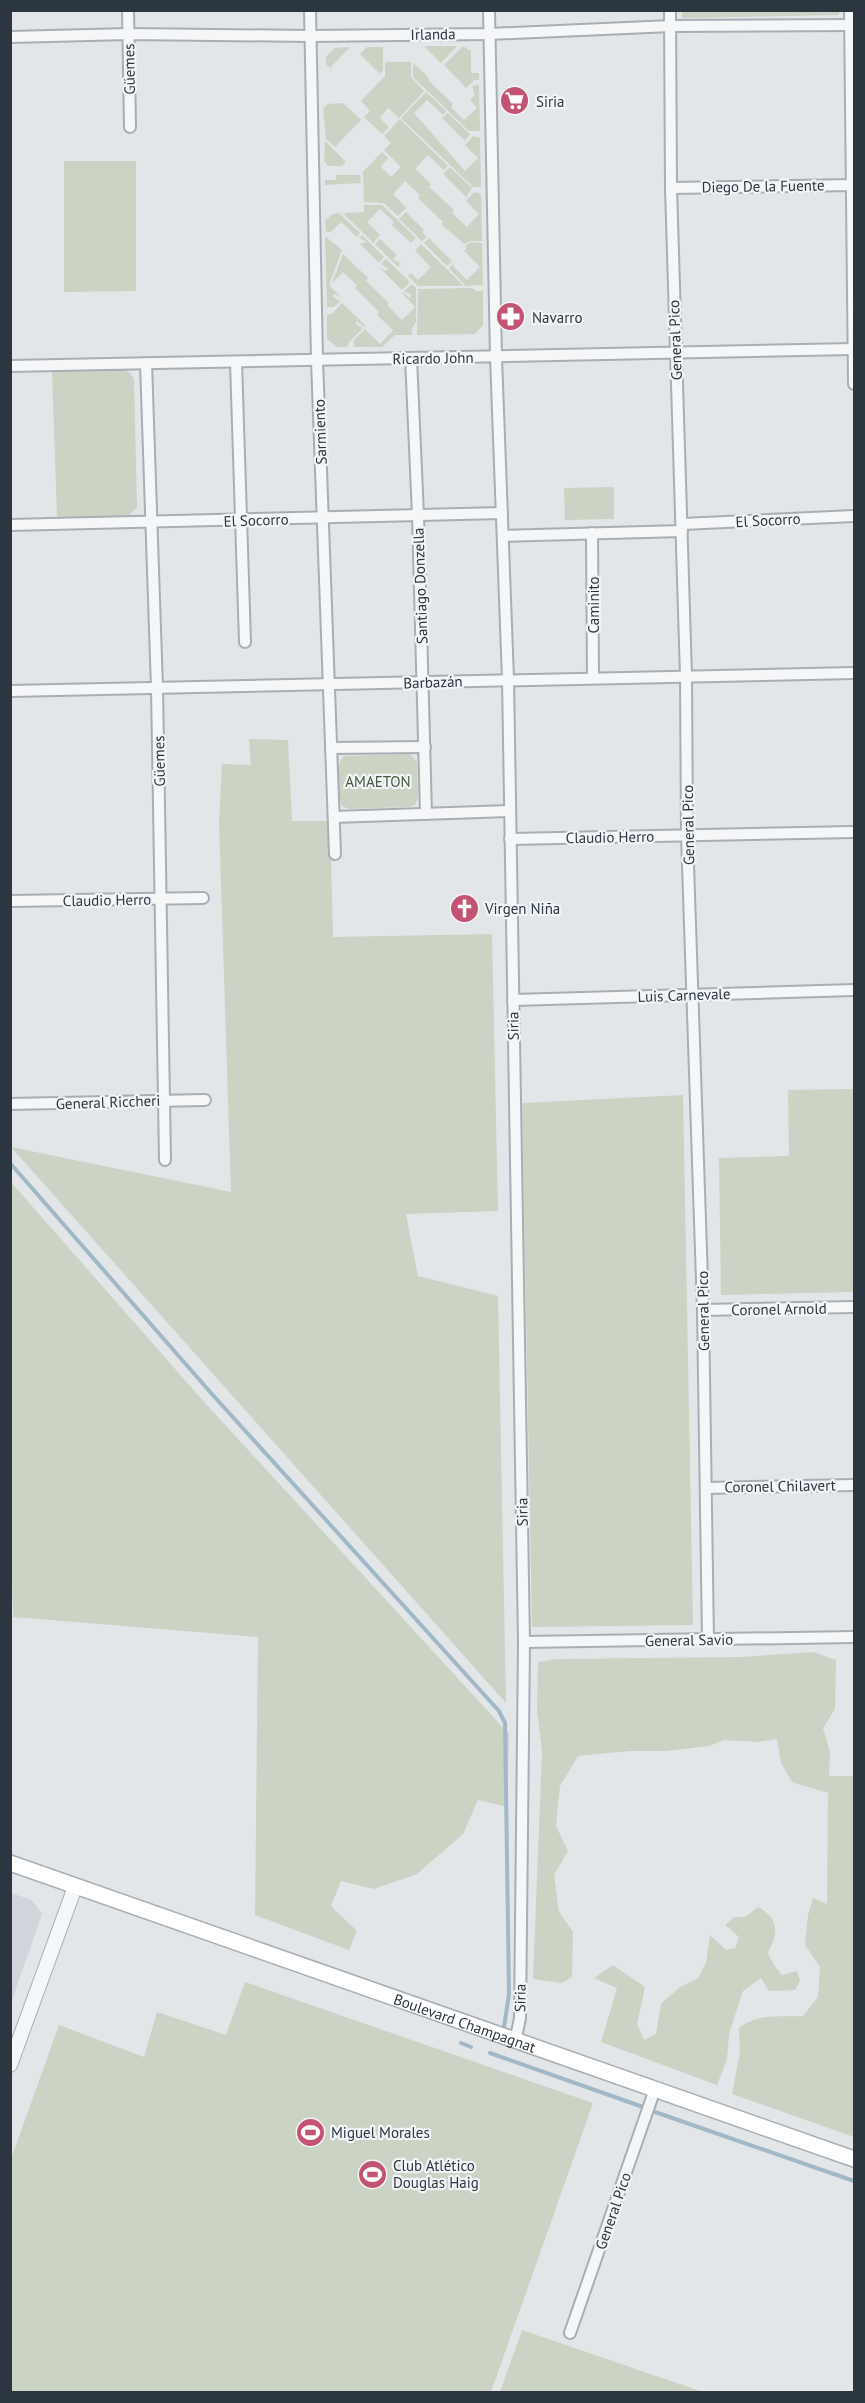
<svg xmlns="http://www.w3.org/2000/svg" width="865" height="2403" viewBox="0 0 865 2403" font-family="'PT Sans',sans-serif">
<style>
.built{fill:#d1d5db}
.green{fill:#cad3c4}
.lines{fill:none;stroke-linecap:round;stroke-linejoin:round}
.stream{stroke:#a1b8c6;stroke-width:4}
.minor-casing{stroke:#a8aeb3;stroke-width:14}
.tertiary-casing{stroke:#a8aeb3;stroke-width:16}
.secondary-casing{stroke:#a8aeb3;stroke-width:18}
.minor{stroke:#f5f6f8;stroke-width:10}
.tertiary{stroke:#f5f6f8;stroke-width:14}
.secondary{stroke:#fff;stroke-width:15}
.labels{text-anchor:middle;dominant-baseline:central;stroke-width:4.5;stroke-linejoin:round;paint-order:stroke}
.street-label{font-size:15px;fill:#2c3640;stroke:#f2f5f7}
.poi-label{font-size:15px;fill:#2c3640;stroke:#f2f5f7;text-anchor:start}
.park-label{font-size:15px;fill:#445a3a;stroke:#f2f5f7}
</style>
<rect width="100%" height="100%" fill="#e2e6e9"/>
<!-- built -->
<polygon class="built" points="11,1893 32,1900 42,1914 11,2003"/>
<!-- green -->
<g class="green">
<polygon points="839,10 839,15 682,18 682,10"/>
<polygon points="424,46 457,46 441,63"/>
<polygon points="463,46 471,51 471,73 479,73 479,80 474,80 466,88 444,65"/>
<polygon points="350,47 330,68 326,64 326,57 335,48"/>
<polygon points="367,47 383,47 383,71 380,74 360,54"/>
<polygon points="385,62 411,62 411,77 424,91 399,118 388,108 380,118 389,127 382,134 364,117 370,111 361,101 385,76"/>
<polygon points="413,63 429,78 428,80 453,104 451,107 464,120 477,108 470,100 475,95 472,86 479,85 480,131 469,131 413,77"/>
<polygon points="426,92 446,111 443,115 427,100 414,113 465,171 478,158 465,145 473,136 480,138 481,187 473,187 401,118"/>
<polygon points="343,103 361,120 335,147 326,139 323,108 328,104"/>
<polygon points="448,113 470,134 465,141 442,118"/>
<polygon points="400,119 448,166 444,170 428,155 415,169 431,184 429,187 454,210 452,213 467,227 479,214 466,201 474,192 481,194 482,241 471,241 464,244 441,224 443,222 418,198 420,195 405,181 393,194 406,208 398,216 384,203 364,202 363,172 382,152 388,158 381,167 391,177 401,167 384,150 391,143 384,136"/>
<polygon points="325,141 346,162 342,166 328,166 324,161"/>
<polygon points="64,161 136,161 136,291 64,292"/>
<polygon points="450,167 472,188 466,197 443,174"/>
<polygon points="336,175 360,175 361,183 325,185 325,180 336,180"/>
<polygon points="364,205 382,205 416,238 411,243 392,225 394,222 380,209 367,222 380,235 373,243 343,213 364,212"/>
<polygon points="406,212 424,230 422,232 427,237 422,241 399,219"/>
<polygon points="339,213 360,233 357,237 341,222 331,232 326,232 325,221 332,214"/>
<polygon points="362,235 384,257 379,263 360,244 367,242 359,238"/>
<polygon points="325,236 342,250 329,285 342,298 335,294 332,296 340,301 334,307 327,307"/>
<polygon points="429,238 452,261 447,266 424,243"/>
<polygon points="380,239 397,255 393,259 401,264 398,267 375,244"/>
<polygon points="472,242 482,243 483,285 466,286 449,268 454,263 453,266 467,280 480,267 464,251 467,248 465,246"/>
<polygon points="421,244 464,286 418,286 408,276 411,273 418,280 431,267 415,251"/>
<polygon points="343,254 368,278 366,281 389,303 387,305 402,320 415,307 402,293 403,292 410,298 412,295 404,291 412,284 416,288 416,322 412,328 412,335 395,335 382,347 354,347 354,340 365,329 380,344 393,330 377,315 379,312 355,288 357,285 343,272 332,283"/>
<polygon points="386,259 410,282 402,290 379,267 386,271 389,269 381,264"/>
<polygon points="472,288 476,291 483,291 483,325 475,334 417,335 418,289"/>
<polygon points="342,303 366,326 364,327 357,321 355,324 363,328 349,342 347,347 337,347 327,339 327,315 333,313"/>
<polygon points="124,369 130,373 134,379 137,508 128,516 57,517 52,372"/>
<polygon points="614,487 614,519 565,520 564,488"/>
<polygon points="249,739 288,740 292,821 330,821 333,937 492,934 498,1211 406,1214 418,1276 498,1296 506,1703 11,1147 231,1192 219,822 222,764 251,765"/>
<path d="M410,754L417,762L418,798L415,805L408,807L349,809L342,806C336,795 334,765 344,756Z"/>
<polygon points="854,1089 854,1292 721,1295 719,1158 789,1156 788,1090"/>
<polygon points="683,1095 693,1625 532,1627 522,1103"/>
<polygon points="10,1181 205,1403 509,1734 507,1807 478,1800 463,1834 417,1874 374,1889 341,1881 331,1906 357,1931 349,1950 255,1915 258,1637 13,1617 10,1483"/>
<path d="M813,1652L836,1660L835,1709L823,1728L830,1752L829,1776H854V2137L732,2094L740,2052L739,2028C758,2013 780,2017 803,2016L818,1997L820,1967L805,1945L808,1915L813,1898L827,1904L828,1793L792,1782L781,1763L777,1739L758,1742L724,1740L709,1746L666,1751H630L578,1756L560,1786L556,1826L568,1851L554,1875L559,1912L573,1932L572,1977L562,1983L533,1979L542,1751L537,1711L538,1662L557,1659L742,1657Z"/>
<path d="M758,1907C780,1919 778,1934 768,1953L774,1965L782,1975L797,1971L800,1981L795,1990L769,1991L761,1978L743,1991L729,2034L727,2059L717,2085L601,2042L617,1988L594,1978L613,1965L645,1987L637,2024L644,2040L656,2034L661,2004L680,1987L698,1978L706,1963L710,1935L726,1950L735,1948L739,1937L725,1925L734,1917H745Z"/>
<polygon points="245,1982 593,2103 491,2392 11,2392 11,2159 59,2025 144,2057 157,2012 226,2035"/>
<polygon points="522,2330 703,2392 500,2392"/>
</g>
<g class="lines">
<!-- stream -->
<g class="stream">
<polyline points="10,1163 211,1393 499,1711 505,1723 509,1994 504,2027"/>
<polyline points="461,2043 471,2047"/>
<polyline points="490,2053 643,2107"/>
<polyline points="655,2112 854,2181"/>
</g>
<defs>
<g id="minor">
<polyline points="128,10 130,127"/>
<polyline points="310,10 317,360 335,854"/>
<polyline points="489,10 496,357 508,679 524,1642 520,2018 515,2042"/>
<polyline points="670,10 671,188 686,676 687,835 703,1310 708,1640"/>
<polyline points="850,10 854,384"/>
<polyline points="10,37 129,34 311,36 489,34 671,26 854,25"/>
<polyline points="671,188 854,185"/>
<polyline points="411,358 418,515 426,814"/>
<polyline points="236,362 245,642"/>
<polyline points="146,363 157,688 165,1160"/>
<polyline points="10,366 854,349"/>
<polyline points="682,524 854,516"/>
<polyline points="10,525 502,513"/>
<polyline points="592,533 593,677"/>
<polyline points="503,536 682,531"/>
<polyline points="10,691 854,673"/>
<polyline points="331,748 425,747"/>
<polyline points="334,817 509,811"/>
<polyline points="510,839 854,832"/>
<polyline points="10,901 203,898"/>
<polyline points="513,1000 854,990"/>
<polyline points="10,1104 205,1100"/>
<polyline points="703,1310 854,1307"/>
<polyline points="706,1488 854,1485"/>
<polyline points="524,1642 854,1637"/>
<polyline points="570,2333 655,2089"/>
</g>
<polyline id="tertiary" points="10,2065 75,1887"/>
<g id="secondary">
<path id="s1" d="M10,1863L854,2159"/>
</g>
</defs>
<!-- minor casing -->
<use href="#minor" class="minor-casing"/>
<!-- tertiary casing -->
<use href="#tertiary" class="tertiary-casing"/>
<!-- secondary casing -->
<use href="#secondary" class="secondary-casing"/>
<!-- minor -->
<use href="#minor" class="minor"/>
<!-- tertiary -->
<use href="#tertiary" class="tertiary"/>
<!-- secondary -->
<use href="#secondary" class="secondary"/>
</g>
<!-- icons -->
<defs>
<symbol id="supermarket-disc" viewBox="-11 -11 22 22"><circle r="9.5" fill="#c35372" stroke="#f2f5f7"/><path d="M-6-5.5h2.5l.6 2H6L4.5 2H-2.5L-4.4-4H-6ZM-1.5 3.2a1.3 1.3 0 1 0 .1 0ZM3 3.2a1.3 1.3 0 1 0 .1 0Z" fill="#fff"/></symbol>
<symbol id="pharmacy-disc" viewBox="-11 -11 22 22"><circle r="9.5" fill="#c35372" stroke="#f2f5f7"/><path d="M-2-6h4v4h4v4h-4v4h-4v-4h-4v-4h4Z" fill="#fff"/></symbol>
<symbol id="church-disc" viewBox="-11 -11 22 22"><circle r="9.5" fill="#c35372" stroke="#f2f5f7"/><path d="M-1.2-6h2.4v3.5h3.3v2.4h-3.3V6h-2.4V-.1h-3.3v-2.4h3.3Z" fill="#fff"/></symbol>
<symbol id="stadium-disc" viewBox="-11 -11 22 22"><circle r="9.5" fill="#c35372" stroke="#f2f5f7"/><path d="M0-5a6.5 5 0 1 0 0 10a6.5 5 0 1 0 0-10ZM-3.5-1.8h7v3.6h-7Z" fill="#fff"/></symbol>
</defs>
<g fill-rule="evenodd">
<use href="#supermarket-disc" x="498" y="84" width="33" height="33"/>
<use href="#pharmacy-disc" x="494" y="300" width="33" height="33"/>
<use href="#church-disc" x="448" y="892" width="33" height="33"/>
<use href="#stadium-disc" x="294" y="2116" width="33" height="33"/>
<use href="#stadium-disc" x="356" y="2158" width="33" height="33"/>
</g>
<g class="labels">
<!-- street labels -->
<g class="street-label">
<text transform="translate(433 34) rotate(-1)">Irlanda</text>
<text transform="translate(129 69) rotate(-91)">Güemes</text>
<text transform="translate(763 186) rotate(-1)">Diego De la Fuente</text>
<text transform="translate(675 340) rotate(-92)">General Pico</text>
<text transform="translate(433 358) rotate(-1)">Ricardo John</text>
<text transform="translate(320 432) rotate(-92)">Sarmiento</text>
<text transform="translate(256 520) rotate(-2)">El Socorro</text>
<text transform="translate(768 520) rotate(-3)">El Socorro</text>
<text transform="translate(420 586) rotate(-92)">Santiago Donzella</text>
<text transform="translate(593 605) rotate(-90)">Caminito</text>
<text transform="translate(433 682) rotate(-2)">Barbazán</text>
<text transform="translate(159 761) rotate(-91)">Güemes</text>
<text transform="translate(688 825) rotate(-91)">General Pico</text>
<text transform="translate(610 837) rotate(-1)">Claudio Herro</text>
<text transform="translate(107 900) rotate(-1)">Claudio Herro</text>
<text transform="translate(684 995) rotate(-2)">Luis Carnevale</text>
<text transform="translate(513 1026) rotate(-91)">Siria</text>
<text transform="translate(108 1102) rotate(-2)">General Riccheri</text>
<text transform="translate(779 1309) rotate(-1)">Coronel Arnold</text>
<text transform="translate(703 1311) rotate(-91)">General Pico</text>
<text transform="translate(780 1486) rotate(-1)">Coronel Chilavert</text>
<text transform="translate(522 1512) rotate(-91)">Siria</text>
<text transform="translate(689 1640) rotate(-1)">General Savio</text>
<text transform="translate(520 1998) rotate(-89)">Siria</text>
<text stroke="none"><textPath href="#s1" startOffset="482">Boulevard Champagnat</textPath></text>
<text transform="translate(613 2211) rotate(-71)">General Pico</text>
</g>
<!-- poi labels -->
<g class="poi-label">
<text x="536" y="101">Siria</text>
<text x="532" y="317">Navarro</text>
<text x="485" y="908">Virgen Niña</text>
<text x="331" y="2132">Miguel Morales</text>
<text x="393" y="2165">Club Atlético<tspan x="393" dy="17">Douglas Haig</tspan></text>
</g>
<!-- park labels -->
<g class="park-label">
<text x="378" y="781">AMAETON</text>
</g>
</g>
<!-- border -->
<rect width="865" height="2403" fill="none" stroke="#2c3640" stroke-width="24"/>
</svg>
